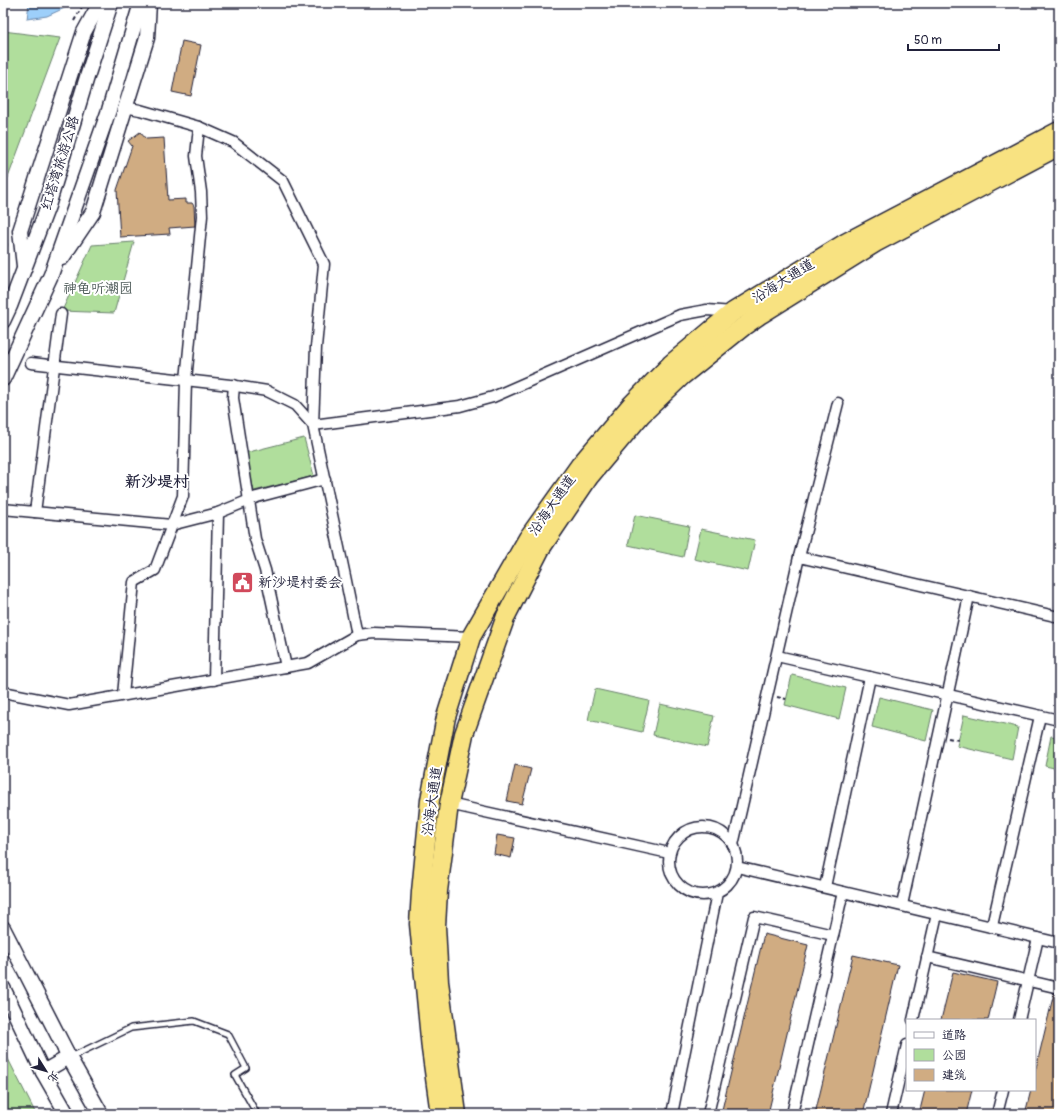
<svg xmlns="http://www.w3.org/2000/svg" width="1062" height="1117" viewBox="0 0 1062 1117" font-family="Pangolin,'LXGW WenKai TC',sans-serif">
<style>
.green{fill:#b0de9c;stroke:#69806c}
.water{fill:#9dcffa;stroke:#6c8aae}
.building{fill:#d0ac82;stroke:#22223b}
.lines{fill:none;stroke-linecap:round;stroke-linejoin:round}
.lane-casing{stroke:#22223b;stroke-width:8}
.street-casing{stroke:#22223b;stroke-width:13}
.secondary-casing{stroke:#22223b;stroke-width:17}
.highway-casing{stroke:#22223b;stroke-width:21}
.path{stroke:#22223b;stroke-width:2;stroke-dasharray:4 3;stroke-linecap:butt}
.lane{stroke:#fff;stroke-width:5}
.street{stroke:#fff;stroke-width:10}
.secondary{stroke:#fff;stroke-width:14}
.highway{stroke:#f8e281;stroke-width:18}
.labels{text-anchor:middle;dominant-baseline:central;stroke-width:4;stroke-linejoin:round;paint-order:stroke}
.street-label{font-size:14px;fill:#22223b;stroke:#fff}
.park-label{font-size:14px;fill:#4d5a58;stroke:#fff}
.poi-label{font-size:14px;fill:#22223b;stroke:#fff;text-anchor:start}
.quarter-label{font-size:16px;font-weight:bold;fill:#22223b;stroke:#fff}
</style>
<rect width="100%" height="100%" fill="#fff"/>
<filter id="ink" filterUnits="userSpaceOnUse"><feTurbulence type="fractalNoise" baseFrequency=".025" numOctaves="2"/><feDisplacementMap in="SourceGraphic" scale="8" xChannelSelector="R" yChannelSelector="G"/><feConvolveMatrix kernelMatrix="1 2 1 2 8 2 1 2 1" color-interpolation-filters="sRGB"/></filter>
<g filter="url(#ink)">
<!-- green -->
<g class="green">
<polygon points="3,31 60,38 3,191"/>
<polygon points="134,242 114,313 62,311 92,245"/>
<polygon points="304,438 314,476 254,491 245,453"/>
<polygon points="635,515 689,526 683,557 628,545"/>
<polygon points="701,529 755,540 748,571 694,559"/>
<polygon points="792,675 846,688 839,719 785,705"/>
<polygon points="595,689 649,701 642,732 588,720"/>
<polygon points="879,697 933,710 926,741 872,727"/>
<polygon points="660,704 714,716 707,747 653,735"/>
<polygon points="964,715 1018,727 1012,759 957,746"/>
<polygon points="1051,736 1059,737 1059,769 1045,766"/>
<polygon points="3,1049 36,1114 3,1114"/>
</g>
<!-- water -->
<polygon class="water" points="29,3 72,3 71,5 47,16 27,19"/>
<!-- building -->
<g class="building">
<polygon points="182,41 201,45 191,96 172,92"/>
<polygon points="140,132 146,139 164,138 168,200 186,199 186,203 192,203 194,206 195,226 169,228 170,234 120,237 117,190 132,146 128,141"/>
<polygon points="515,765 531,769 522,804 507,801"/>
<polygon points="497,835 515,838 511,858 494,854"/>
<polygon points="764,934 808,945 768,1114 721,1114"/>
<polygon points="853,955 898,965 896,973 863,1114 815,1114"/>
<polygon points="953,972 997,982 988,1020 941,1020"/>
<polygon points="1054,993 1059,994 1059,1114 1025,1114 1031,1090 1035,1090 1035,1072"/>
<polygon points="925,1090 972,1090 966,1114 919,1114"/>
</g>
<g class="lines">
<defs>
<polyline id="lane" points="71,1057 131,1028 194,1021 228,1034 246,1068 235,1075 257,1114"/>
<g id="street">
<polyline points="125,107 140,110 199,127 233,142 283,181 324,264 316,347 313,425 345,576 357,635"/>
<polyline points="31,363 230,385 267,391 295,405 313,425 460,406 493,397 680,315 707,310 733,312"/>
<polyline points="234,385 233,398 255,539 265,570 286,667"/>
<polyline points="3,509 171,525 218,513 257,497 325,479"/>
<polyline points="35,512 61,314"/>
<polyline points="799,557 1059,617"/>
<polyline points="777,656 1059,720"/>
<polyline points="214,680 218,513"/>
<polyline points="3,692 69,705 308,663 357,635 374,633 471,637"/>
<polyline points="123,695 134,582 155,570 183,496 186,380 202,216 201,192 196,156 199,127"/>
<polyline points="449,804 669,853"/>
<circle cx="703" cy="861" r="34"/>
<polyline points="733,845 799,557 838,403"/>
<polyline points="737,867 1059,943"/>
<polyline points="825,887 870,677"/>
<polyline points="902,905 969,596"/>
<polyline points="992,926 1040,716"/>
<polyline points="927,957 1059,988"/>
<polyline points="913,1020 937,914"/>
<polyline points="1019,1020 1038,938"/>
<polyline points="672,1114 717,893"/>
<polyline points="708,1114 754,917 833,935"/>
<polyline points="792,1114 843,892"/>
<polyline points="891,1114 907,1045"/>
<polyline points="997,1114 1003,1090"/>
</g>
<g id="secondary">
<polyline points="62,258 93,212 147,38 149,3"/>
<polyline points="24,266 20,231 84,32 100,3"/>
<polyline points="3,321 10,306 48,206 87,77 111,3"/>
<polyline points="3,379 51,275 109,110 141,3"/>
<polyline points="3,928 69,1057 101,1114"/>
<polyline points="3,988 43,1072 67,1114"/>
<polyline points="43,1072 69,1057 65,1050"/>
</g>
<g id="highway">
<polyline points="440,1114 431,1049 419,924 421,892 430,800 446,717 471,637 528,538 580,465 631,405 671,364 733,312 847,242 1059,131"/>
<polyline points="457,1114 439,982 436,926 438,891 449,804 464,734 506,616 541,548 589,477 641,415 683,375 744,326 761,314 875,243 1059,146"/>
</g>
</defs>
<!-- lane casing -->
<use href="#lane" class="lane-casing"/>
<!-- street casing -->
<use href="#street" class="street-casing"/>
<!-- secondary casing -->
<use href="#secondary" class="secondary-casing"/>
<!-- highway casing -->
<use href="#highway" class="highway-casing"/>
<!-- path -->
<g class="path">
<polyline points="74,21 84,3"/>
<polyline points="3,275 7,240"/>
<polyline points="777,697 786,699"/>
<polyline points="948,738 959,740"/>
</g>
<!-- lane -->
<use href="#lane" class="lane"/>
<!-- street -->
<use href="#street" class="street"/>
<!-- secondary -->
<use href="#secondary" class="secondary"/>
<!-- highway -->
<use href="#highway" class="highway"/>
</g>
</g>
<!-- icons -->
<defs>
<symbol id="civic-square" viewBox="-11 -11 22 22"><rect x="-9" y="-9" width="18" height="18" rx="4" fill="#d1495b" stroke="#fff"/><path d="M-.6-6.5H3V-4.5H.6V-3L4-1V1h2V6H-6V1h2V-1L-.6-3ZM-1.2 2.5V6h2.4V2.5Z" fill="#fff"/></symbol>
</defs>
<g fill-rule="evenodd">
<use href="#civic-square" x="230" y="570" width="25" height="25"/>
</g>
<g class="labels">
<!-- street labels -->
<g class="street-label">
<text transform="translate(60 163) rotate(-73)">红塔湾旅游公路</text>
<text transform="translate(783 281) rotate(-32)">沿海大通道</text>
<text transform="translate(552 505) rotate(-55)">沿海大通道</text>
<text transform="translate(432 801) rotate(-82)">沿海大通道</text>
</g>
<!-- park labels -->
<g class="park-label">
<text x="98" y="288">神龟听潮园</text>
</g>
<!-- poi labels -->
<g class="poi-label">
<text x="258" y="582">新沙堤村委会</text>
</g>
<!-- quarter labels -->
<g class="quarter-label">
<text x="157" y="482">新沙堤村</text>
</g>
</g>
<!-- margin -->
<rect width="1062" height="1117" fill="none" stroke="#fff" stroke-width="16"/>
<rect x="8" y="8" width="1046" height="1101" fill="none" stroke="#22223b" stroke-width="1.5" filter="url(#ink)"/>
<!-- legend -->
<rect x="906" y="1019" width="130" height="72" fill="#ffffff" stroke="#a7a7b1"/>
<rect x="914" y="1032" width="20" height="6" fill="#ffffff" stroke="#a7a7b1"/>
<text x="942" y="1039" font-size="12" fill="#22223b">道路</text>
<rect x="914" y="1049" width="20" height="12" fill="#b0de9c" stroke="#a7a7b1"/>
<text x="942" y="1059" font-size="12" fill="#22223b">公园</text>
<rect x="914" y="1069" width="20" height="12" fill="#d0ac82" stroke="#a7a7b1"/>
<text x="942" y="1079" font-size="12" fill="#22223b">建筑</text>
<!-- north arrow -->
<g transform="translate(46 1071) rotate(127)" stroke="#ffffff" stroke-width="3" paint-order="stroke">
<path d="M0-3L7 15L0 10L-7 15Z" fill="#22223b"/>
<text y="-6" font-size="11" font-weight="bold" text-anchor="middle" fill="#22223b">北</text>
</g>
<!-- scale -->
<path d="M908 44v6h91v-6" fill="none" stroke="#22223b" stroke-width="2"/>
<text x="914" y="44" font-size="12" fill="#22223b" stroke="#ffffff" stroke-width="3" paint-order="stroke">50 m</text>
</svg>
